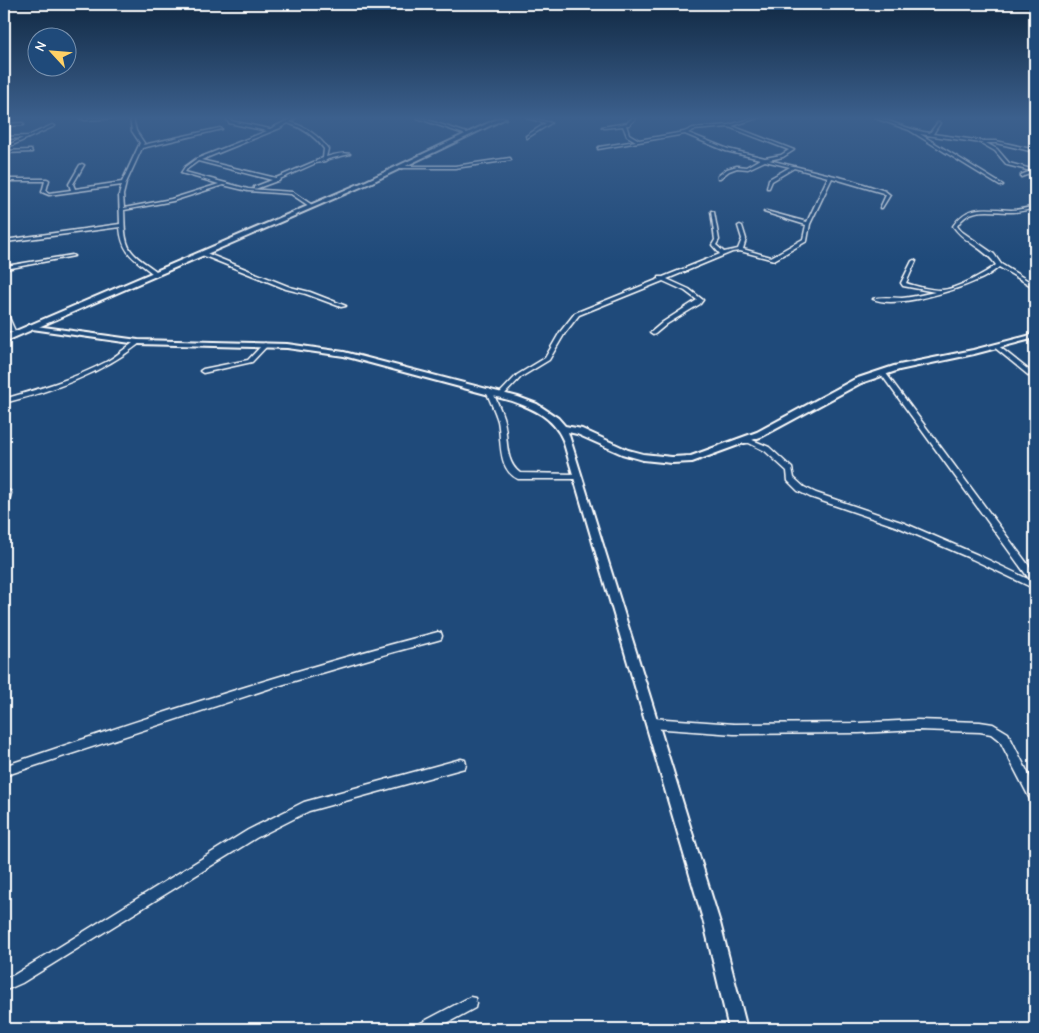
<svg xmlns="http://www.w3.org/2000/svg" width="1039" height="1033" viewBox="0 0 1039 1033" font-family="'Comic Neue',sans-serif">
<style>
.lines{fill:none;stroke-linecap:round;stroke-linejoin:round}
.minor-casing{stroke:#fff;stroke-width:3}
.tertiary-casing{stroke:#fff;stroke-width:4}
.primary-casing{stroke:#fff;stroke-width:4}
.minor{fill:#1f4a7a;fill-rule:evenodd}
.tertiary{fill:#1f4a7a;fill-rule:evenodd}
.primary{fill:#1f4a7a;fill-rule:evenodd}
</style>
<rect width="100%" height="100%" fill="#1f4a7a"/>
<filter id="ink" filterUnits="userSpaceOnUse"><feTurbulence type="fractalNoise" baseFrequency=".02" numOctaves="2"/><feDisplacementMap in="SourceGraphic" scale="10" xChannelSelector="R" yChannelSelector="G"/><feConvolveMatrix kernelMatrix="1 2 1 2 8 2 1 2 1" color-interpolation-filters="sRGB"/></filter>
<g filter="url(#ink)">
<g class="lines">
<defs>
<g id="minor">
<polygon points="80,118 118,118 85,120"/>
<path d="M130,118H133L136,131L144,143L143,145L220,128L222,129L142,148L126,183L123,195L124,208L171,199L219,184L181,173L185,167L196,159L267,131L229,123L226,118H228L231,121L270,129L292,118H295L290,122C306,127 318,135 328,149L326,157C334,155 343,152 350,154L328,159L325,161L316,163L280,179L279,181H277L255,189H254V187L272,180L198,161L187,169L185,172L248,189L293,192L312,205L309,206L291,194L248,191L223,185L173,201L124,210C125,224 123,242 133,253C139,260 149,265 156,271V273H152C133,258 122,253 120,227L6,242V266L72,255L74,256L6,269V276L4,277V240L120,224L119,195L122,185L49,195L42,192L45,181H4V179H47L49,180L46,191L49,193L71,190L69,184L80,165L82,164L84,165L73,184L75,189L122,182L140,143L132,131ZM288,123C303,128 315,136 324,149L323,158L276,178L201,160L280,128Z"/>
<polygon points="417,118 421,118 470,134 467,135"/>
<polygon points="527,118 531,118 551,123 527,138 526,136 546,123"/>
<path d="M632,118H636L629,125H626L629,134L639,140L684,132L693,128L729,125L754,118H758L732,126L794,150L783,157L769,160L851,180L885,191L890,195L882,208H880L886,195L883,193L832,178L810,224L807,241L774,260L740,251L732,252L667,279L689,289L703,300L700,304L667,324L655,334L653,335L650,333L663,322L697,300L685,291L663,281L579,315L565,333L549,360L521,377L503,396H499V394L517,375L545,358L560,332L575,313L659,279V277H663L720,254L712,245L715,240L711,211L714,212L719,240L716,245L724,252L738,249L742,239L738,226L740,225L742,226L746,239L743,249L771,257L803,239L806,225L764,212L766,211L807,222L828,177L794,168L772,181L769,188H767L769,179L790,167L765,161L748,169L737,168L729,171L720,178H718V176L727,169L737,166L746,167L760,159L726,151L685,134L598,149L599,147L636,141L627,136L623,126L604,128L602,127L627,123ZM729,127L789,150L781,155L765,158L728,149L688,133L694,130Z"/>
<path d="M875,118H879C896,123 913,131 930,133L938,122L940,123L933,134L983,141H996L1031,149L1030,151L996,143H986L997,149L1009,163L1035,170V172L1021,177V175L1031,171L1007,165L995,151L981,143L920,134L1003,185L1000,186L909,130Z"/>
<polygon points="23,123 24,125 4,126 4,124"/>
<polygon points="52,125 55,126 4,149 4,147 23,138 4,139 4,137 28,136"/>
<polygon points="31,150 32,152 4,153 4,151"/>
<polygon points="510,158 511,160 455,168 401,168 399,167 401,166 455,166"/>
<path d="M1035,206V208C1027,210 1020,212 1012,212C991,212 970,205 957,226L961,231L994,254L1001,264L1035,285V288L999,267C992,273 984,278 976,281C954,291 895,309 873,299C880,296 894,298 902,298C913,297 924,294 935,292L903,286L901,283L912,261L914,260L916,261L906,283C914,286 931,290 940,290C953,291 986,273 996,265C985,248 964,243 953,226C968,203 987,209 1011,210C1019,210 1027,208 1035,206Z"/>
<polygon points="202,253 206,253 290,287 310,292 346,306 341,307 306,294 286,289 202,255"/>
<polygon points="4,311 7,313 15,331 14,332 9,331 4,318"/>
<path d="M138,340L140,341V343C101,374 52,391 4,403V399C38,389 74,379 106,362C117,356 127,346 138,340Z"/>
<polygon points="265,343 268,345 252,362 203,373 200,371 203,369 248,360 263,344"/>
<polygon points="996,344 1035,375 1035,380 1033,379 994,347 993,346"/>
<polygon points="883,371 885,372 1035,574 1035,589 972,559 898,527 810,497 798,491 788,481 787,471 765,451 749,443 741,443 738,441 741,439 750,439 769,447 792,468 794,478 804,487 816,493 904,523 978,555 1030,580 881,374 880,373"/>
<path d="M489,389L492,391C496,399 500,408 503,417C509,436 503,460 520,473L577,474L581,477L579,479H518C497,469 502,440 498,421C495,411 490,401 486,391Z"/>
<polygon points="4,489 10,491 11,493 8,504 4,507"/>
<path d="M438,632L441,633L442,636L441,639L438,640L383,655L274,687L4,776V766C147,717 291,670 438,632Z"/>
<polygon points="652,718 734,724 859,723 918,720 980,722 993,724 1008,733 1035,787 1035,802 1031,801 1000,741 991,734 980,732 918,730 859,733 734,734 652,728 649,726 647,723 649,720"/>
<polygon points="461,759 465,760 466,764 465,768 461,769 309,811 256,838 22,983 4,991 4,979 14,975 248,830 304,802"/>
<polygon points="470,997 475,998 476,1003 475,1008 436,1029 418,1029 419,1024"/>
</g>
<path id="tertiary" d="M29,325L138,340L287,344L344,352L518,397L537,404L558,418L565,426L582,429L628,450L643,454L672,457L691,456L757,432L855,379L894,366L973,350L1035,334V338L974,354L899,370L861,383L763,436L692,462L672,463L643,460L622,454L577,434L568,432L720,923L747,1029H729L704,923L563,440C553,417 534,409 512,401L344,356L287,348L138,344L32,329L28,327Z"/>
<polygon id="primary" points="499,118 506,118 370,183 4,342 4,336 366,181"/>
</defs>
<!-- minor casing -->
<use href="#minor" class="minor-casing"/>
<!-- tertiary casing -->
<use href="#tertiary" class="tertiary-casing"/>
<!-- primary casing -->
<use href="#primary" class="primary-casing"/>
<!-- minor -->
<use href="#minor" class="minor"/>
<!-- tertiary -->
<use href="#tertiary" class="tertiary"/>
<!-- primary -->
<use href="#primary" class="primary"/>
</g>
</g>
<!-- sky -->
<linearGradient id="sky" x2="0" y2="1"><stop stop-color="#112943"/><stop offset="0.45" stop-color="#3c608d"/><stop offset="1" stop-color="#3c608d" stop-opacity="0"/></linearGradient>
<rect width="1039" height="262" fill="url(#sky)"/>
<!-- margin -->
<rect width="1039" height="1033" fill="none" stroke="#1f4a7a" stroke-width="20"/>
<rect x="10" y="10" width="1019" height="1013" fill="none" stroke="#fff" stroke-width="2" filter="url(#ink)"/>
<!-- north arrow -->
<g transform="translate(52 52) rotate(296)"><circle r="24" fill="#1f4a7a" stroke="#7992af"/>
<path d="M0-4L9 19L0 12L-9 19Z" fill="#ffd166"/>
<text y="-8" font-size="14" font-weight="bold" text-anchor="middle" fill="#ffffff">N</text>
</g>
</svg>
